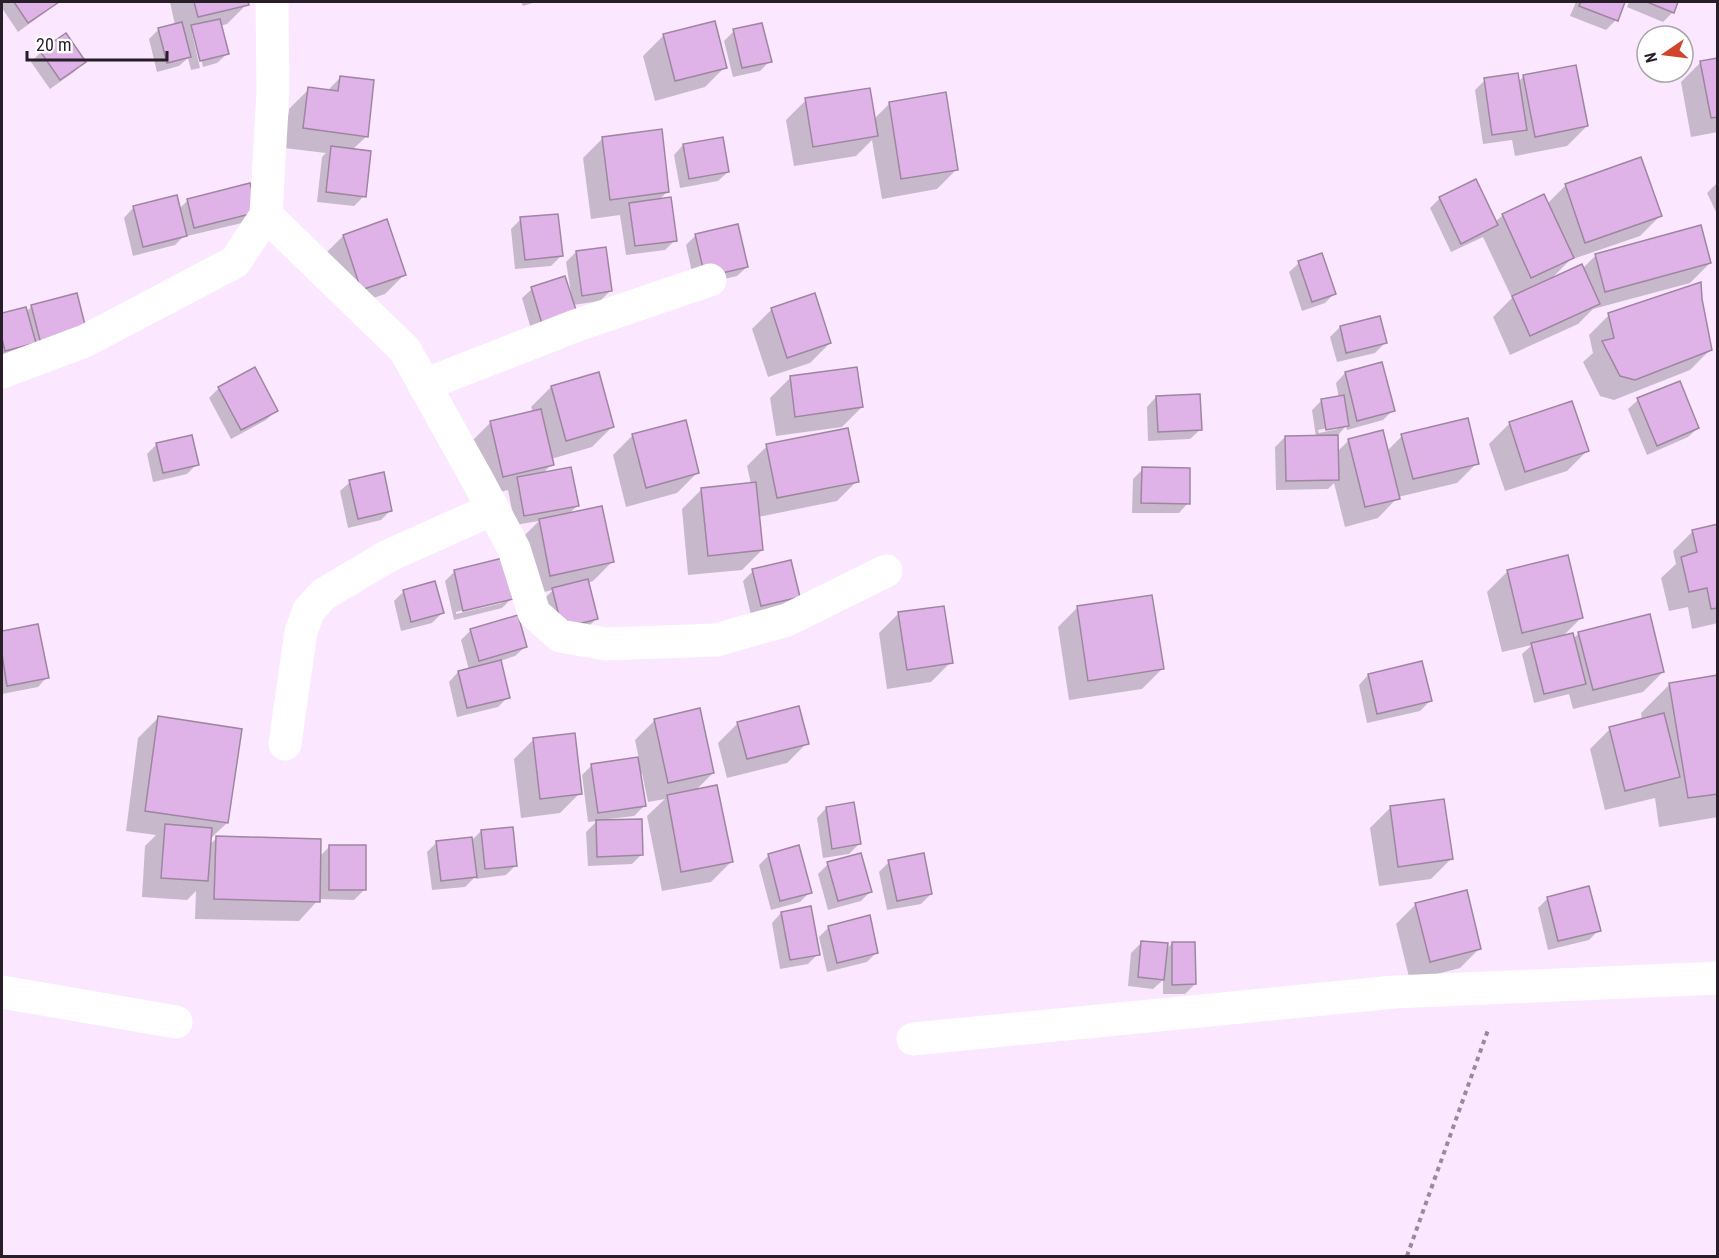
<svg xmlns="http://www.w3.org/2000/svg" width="1719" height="1258" viewBox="0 0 1719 1258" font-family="'Roboto Condensed',sans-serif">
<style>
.shadow{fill:#0003;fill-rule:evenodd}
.building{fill:#dfb3e7;stroke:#9e86a1;stroke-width:1.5}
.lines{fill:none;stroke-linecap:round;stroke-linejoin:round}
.path{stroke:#98899b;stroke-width:4;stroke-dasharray:4.5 4.5;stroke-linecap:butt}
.street{stroke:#fff;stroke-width:33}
</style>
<rect width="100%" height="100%" fill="#fbe7ff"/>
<!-- shadow -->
<g class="shadow">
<polygon points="2,2 57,2 47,11 18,32 2,8"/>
<polygon points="170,2 246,2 247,4 227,24 220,26 227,54 217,63 203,67 195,33 192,33 200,68 191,70 188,58 179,66 157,72 149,39 159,29 175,25"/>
<polygon points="521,2 536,2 523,6"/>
<polygon points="1576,2 1623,2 1616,20 1606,30 1570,16"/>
<polygon points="1629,2 1677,2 1673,12 1663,22 1627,7"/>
<polygon points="714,23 725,67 705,87 655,101 643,56 663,36"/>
<polygon points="734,31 770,61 760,71 733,77 724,41"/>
<polygon points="41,52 84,62 74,72 50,89 31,62"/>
<polygon points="1718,59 1718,132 1691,137 1681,82 1701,62"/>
<polygon points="341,77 367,136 352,150 364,196 354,206 317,202 322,157 326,153 284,148 289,109 309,89 327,91"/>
<polygon points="1523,77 1587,126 1567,146 1515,156 1512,140 1483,144 1475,90 1485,80 1518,82"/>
<polygon points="806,100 874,119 889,104 957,169 937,189 882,199 872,140 856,156 794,166 786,120"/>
<polygon points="603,138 667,192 659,200 675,240 665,250 626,255 620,215 591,219 583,158"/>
<polygon points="683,145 728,172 718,181 680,188 674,155"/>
<polygon points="1718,182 1718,216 1707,193"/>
<polygon points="249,185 246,222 183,237 175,245 133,256 124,218 133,208 179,209 188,200"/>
<polygon points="1566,185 1660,216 1640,236 1570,260 1550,280 1582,269 1596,255 1710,263 1690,283 1593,309 1578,324 1510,355 1493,317 1512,298 1483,237 1451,252 1430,208 1440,198 1495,222 1503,215 1547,204"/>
<polygon points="521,219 561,256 551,266 515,269 511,229"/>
<polygon points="696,235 747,267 737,276 695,286 686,245"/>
<polygon points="343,236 405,274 385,294 341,309 323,256"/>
<polygon points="576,252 610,291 600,301 573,305 533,336 522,298 532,289 571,293 566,262"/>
<polygon points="1299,263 1335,293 1325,303 1302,311 1289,272"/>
<polygon points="76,295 32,353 2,358 2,314 25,309 26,312 32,306"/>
<polygon points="772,309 830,343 810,363 768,377 752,329"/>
<polygon points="1609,315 1710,350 1690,370 1614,400 1600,396 1583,362 1593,353 1589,335"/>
<polygon points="1340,327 1385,343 1375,353 1337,362 1330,337"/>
<path d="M1345,373L1393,410L1383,420L1347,430L1346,426L1337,436V452L1349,440L1387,451L1402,436L1477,463L1457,483L1398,497L1378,518L1345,527L1334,483L1328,489L1276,490L1275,447L1285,437H1316L1312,410L1322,400L1339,398L1336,383ZM1338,426V429L1319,433L1318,430Z"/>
<polygon points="790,378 862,407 842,427 776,436 770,398"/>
<polygon points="551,387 612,427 592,447 551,459 552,464 542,474 577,506 569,514 613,561 593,581 587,583 596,619 586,629 552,637 543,600 553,590 531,595 519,541 539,521 515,525 508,490 483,496 471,442 491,422 533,412 531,407"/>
<polygon points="219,388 276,411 266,420 231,439 209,398"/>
<polygon points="1156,397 1200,430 1190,439 1148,441 1147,407"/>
<polygon points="1638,400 1698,428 1688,437 1647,455 1628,409"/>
<polygon points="1571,403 1587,451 1567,471 1505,491 1489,444 1509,424"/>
<polygon points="633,435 697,473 677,493 626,507 613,455"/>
<polygon points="157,444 197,464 187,474 153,482 147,454"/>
<polygon points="767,446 857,481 837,501 758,517 762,550 742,570 688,575 682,509 702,489 751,484 747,466"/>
<polygon points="1143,469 1188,503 1179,513 1132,513 1133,479"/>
<polygon points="350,482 391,510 381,520 348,528 340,491"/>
<polygon points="1718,526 1718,623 1692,629 1688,607 1669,611 1661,578 1676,564 1673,551 1693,531"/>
<path d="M455,571L512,598L502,608L454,620L445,581ZM502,600V603L456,614V612Z"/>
<polygon points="753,571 798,596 788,606 751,615 743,581"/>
<polygon points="1507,572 1582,617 1562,637 1573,639 1579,633 1663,672 1643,692 1573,709 1569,694 1534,703 1522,654 1532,645 1502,652 1487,592"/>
<polygon points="403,592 442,613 432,623 401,631 394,601"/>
<polygon points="1078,607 1162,669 1142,689 1069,700 1058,627"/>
<polygon points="899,613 951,662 931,682 887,689 879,633"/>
<polygon points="37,625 47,677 38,687 2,694 2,632"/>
<polygon points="471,630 525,647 515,656 500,661 508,697 498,707 457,717 449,682 458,672 469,670 461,640"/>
<polygon points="1368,675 1430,701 1420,711 1367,723 1359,685"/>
<polygon points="1718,676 1718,817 1659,827 1655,798 1605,810 1590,749 1610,729 1642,720 1641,713 1670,684"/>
<polygon points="158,718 227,823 209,840 209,845 217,838 319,857 330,846 364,890 354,900 319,899 299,921 195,919 196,891 187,900 142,897 145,846 156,835 126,831 138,738"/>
<polygon points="655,720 713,773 695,791 731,862 711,882 662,891 647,816 665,799 648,802 642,773 639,774 644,806 634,816 608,819 641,855 632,864 588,866 586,832 597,821 588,822 582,775 592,765 639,759 635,740"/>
<polygon points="738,723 807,743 787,763 727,778 718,743"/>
<polygon points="534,739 580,793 560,813 521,818 514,759"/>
<polygon points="826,808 859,844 849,854 823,858 817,818"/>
<polygon points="1390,808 1451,859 1431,879 1379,886 1370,828"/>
<polygon points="481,831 516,865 506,875 476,879 475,877 465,887 432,890 427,852 437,842 471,841"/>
<polygon points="769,855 810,892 800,902 771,910 759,865"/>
<polygon points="889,862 931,894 921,904 887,910 879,872"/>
<polygon points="828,864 871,891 861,901 828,910 818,874"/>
<polygon points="1548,898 1599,930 1589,940 1548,950 1538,908"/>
<polygon points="1416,904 1480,948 1460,968 1410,981 1396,924"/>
<polygon points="781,913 818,954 808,964 780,969 772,923"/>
<polygon points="829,927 876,953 867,962 827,972 819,937"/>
<polygon points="1141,943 1166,950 1172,943 1195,984 1185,994 1163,994 1163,980 1153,989 1128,986 1131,953"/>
</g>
<!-- building -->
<g class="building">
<polygon points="14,2 59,2 28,23"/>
<polygon points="194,2 248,2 249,5 198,17"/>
<polygon points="1581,2 1625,2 1618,21 1579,6"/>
<polygon points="1647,2 1678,2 1674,13"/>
<polygon points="220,19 229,54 200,61 191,25"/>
<polygon points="715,21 727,68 675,81 663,34"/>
<polygon points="182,22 191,57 167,63 158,28"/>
<polygon points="762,23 772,62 742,68 733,29"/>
<polygon points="66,33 86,62 60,80 40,51"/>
<polygon points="1718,58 1718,117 1711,118 1700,61"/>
<polygon points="1576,65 1588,126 1535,137 1523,75"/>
<polygon points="1518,73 1527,130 1492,135 1484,78"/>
<polygon points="340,76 374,80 368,137 303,128 308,87 338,91"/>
<polygon points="870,88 878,136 813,147 805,98"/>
<polygon points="946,92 958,170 901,179 889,102"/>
<polygon points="662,129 669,192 610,200 602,137"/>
<polygon points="723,137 729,172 689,179 683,144"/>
<polygon points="331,146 371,151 366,197 326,192"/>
<polygon points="1641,157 1662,216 1585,243 1565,184"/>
<polygon points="1476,179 1498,225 1461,244 1439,197"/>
<polygon points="250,183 258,212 194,228 187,199"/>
<polygon points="1544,194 1574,258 1531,278 1502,214"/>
<polygon points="177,195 187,236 143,247 133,206"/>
<polygon points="671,197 677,241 635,246 629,203"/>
<polygon points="558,214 563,256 525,260 520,217"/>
<polygon points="387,219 406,275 361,290 343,235"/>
<polygon points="738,224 748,267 705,277 695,234"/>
<polygon points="1701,225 1711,263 1605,292 1595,254"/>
<polygon points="606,247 612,291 582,296 576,251"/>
<polygon points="1322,253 1336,294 1312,302 1298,261"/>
<polygon points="1582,264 1600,304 1530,336 1512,296"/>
<polygon points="565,276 578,316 543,327 531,287"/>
<polygon points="1701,282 1702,299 1712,350 1635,380 1620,376 1602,341 1614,338 1608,313"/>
<polygon points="77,293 87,333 41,344 31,305"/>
<polygon points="815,293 831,343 787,358 771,308"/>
<polygon points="26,307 36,343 5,351 2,339 2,313"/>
<polygon points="1380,316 1387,343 1346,353 1340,326"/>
<polygon points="1382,362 1395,411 1357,421 1345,372"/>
<polygon points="255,367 278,411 241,430 218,387"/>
<polygon points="857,367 863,407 795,417 790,376"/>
<polygon points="599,372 614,427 566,441 551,386"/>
<polygon points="1680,381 1699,428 1657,446 1637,398"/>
<polygon points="1200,394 1202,430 1158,432 1156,396"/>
<polygon points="1344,395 1349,426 1326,430 1321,399"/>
<polygon points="1572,401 1589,451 1525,472 1509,422"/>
<polygon points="541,409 554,465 503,477 490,421"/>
<polygon points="1468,418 1479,464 1413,479 1401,434"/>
<polygon points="686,420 699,473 646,488 632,434"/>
<polygon points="848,428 859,482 777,498 766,444"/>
<polygon points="1383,430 1400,499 1365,507 1348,439"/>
<polygon points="192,435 199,465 163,473 156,443"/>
<polygon points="1338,435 1339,480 1286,481 1285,436"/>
<polygon points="571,467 579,506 524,516 517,477"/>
<polygon points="1142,467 1190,468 1190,504 1141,503"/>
<polygon points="384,472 392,511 358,519 349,480"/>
<polygon points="756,482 763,550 708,556 701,488"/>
<polygon points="602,506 614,562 550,576 539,519"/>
<polygon points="1718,524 1718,608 1711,609 1707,588 1689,592 1681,557 1697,552 1692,530"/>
<polygon points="1568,555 1583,618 1522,633 1507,570"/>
<polygon points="503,558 513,599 463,611 454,570"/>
<polygon points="791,560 800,597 761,606 752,569"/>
<polygon points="588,579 598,619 562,628 552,588"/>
<polygon points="435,581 444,613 411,622 403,590"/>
<polygon points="1152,595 1164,669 1088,681 1077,606"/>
<polygon points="944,606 953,663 907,670 898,612"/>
<polygon points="1650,614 1664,672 1593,690 1578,632"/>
<polygon points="518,615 527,647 479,661 470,629"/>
<polygon points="38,624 49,678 7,686 2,654 2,631"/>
<polygon points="1573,633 1586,684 1544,694 1531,643"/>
<polygon points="501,660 510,698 467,708 458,671"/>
<polygon points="1422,661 1432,701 1377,714 1368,674"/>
<polygon points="1718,675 1718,794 1688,798 1669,683"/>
<polygon points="799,706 809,744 747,759 737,722"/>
<polygon points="700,708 714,773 668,783 654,719"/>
<polygon points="1664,713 1680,777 1625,791 1609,727"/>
<polygon points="158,716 242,729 228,823 145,811"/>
<polygon points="575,733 582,794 540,799 533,738"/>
<polygon points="638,757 646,806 598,813 591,764"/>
<polygon points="717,785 733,862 681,872 667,795"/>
<polygon points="1444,799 1453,859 1398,867 1390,806"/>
<polygon points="854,802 861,844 832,849 826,807"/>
<polygon points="642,819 643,855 597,857 596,820"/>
<polygon points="165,824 212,828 208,881 161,878"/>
<polygon points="513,827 517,866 485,869 481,830"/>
<polygon points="216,836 321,839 320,902 214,899"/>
<polygon points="472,837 477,877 441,881 436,841"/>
<rect x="329" y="845" width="37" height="45"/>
<polygon points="799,845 812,893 780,901 768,854"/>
<polygon points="861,853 872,892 838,901 827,862"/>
<polygon points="924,853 932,894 897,901 888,860"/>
<polygon points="1589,886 1601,931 1558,941 1547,897"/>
<polygon points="1467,890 1481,949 1430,962 1415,903"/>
<polygon points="811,906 820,955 790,960 781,912"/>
<polygon points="870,915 878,953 837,963 828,926"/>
<polygon points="1141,941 1168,943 1164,980 1138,977"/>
<polygon points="1172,942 1195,942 1196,984 1172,985"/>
</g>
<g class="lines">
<!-- path -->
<polyline class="path" points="1407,1256 1488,1030"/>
<!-- street -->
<g class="street">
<polyline points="266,215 405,350 478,481 514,549 534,613 560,636 606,644 716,640 787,620 886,571"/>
<polyline points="2,372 85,341 235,262 266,215 273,90 272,2"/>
<polyline points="424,385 575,326 710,280"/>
<polyline points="285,744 301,632 309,610 324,594 388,556 493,509"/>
<polyline points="2,992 176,1022"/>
<polyline points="913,1039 1395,992 1718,978"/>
</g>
</g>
<!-- border -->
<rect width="1719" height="1258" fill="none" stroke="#271e28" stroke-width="6"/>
<!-- north arrow -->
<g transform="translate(1665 54) rotate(256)"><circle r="28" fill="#ffffff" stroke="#a9a5a9" stroke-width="1.5"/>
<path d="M0-4.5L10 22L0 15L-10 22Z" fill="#d1452e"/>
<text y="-9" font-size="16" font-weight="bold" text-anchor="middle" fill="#271e28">N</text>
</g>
<!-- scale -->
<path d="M27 51v9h140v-9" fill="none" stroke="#271e28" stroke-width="3"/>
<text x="36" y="51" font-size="18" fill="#271e28" stroke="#ffffff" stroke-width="4.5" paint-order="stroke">20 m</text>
</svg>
